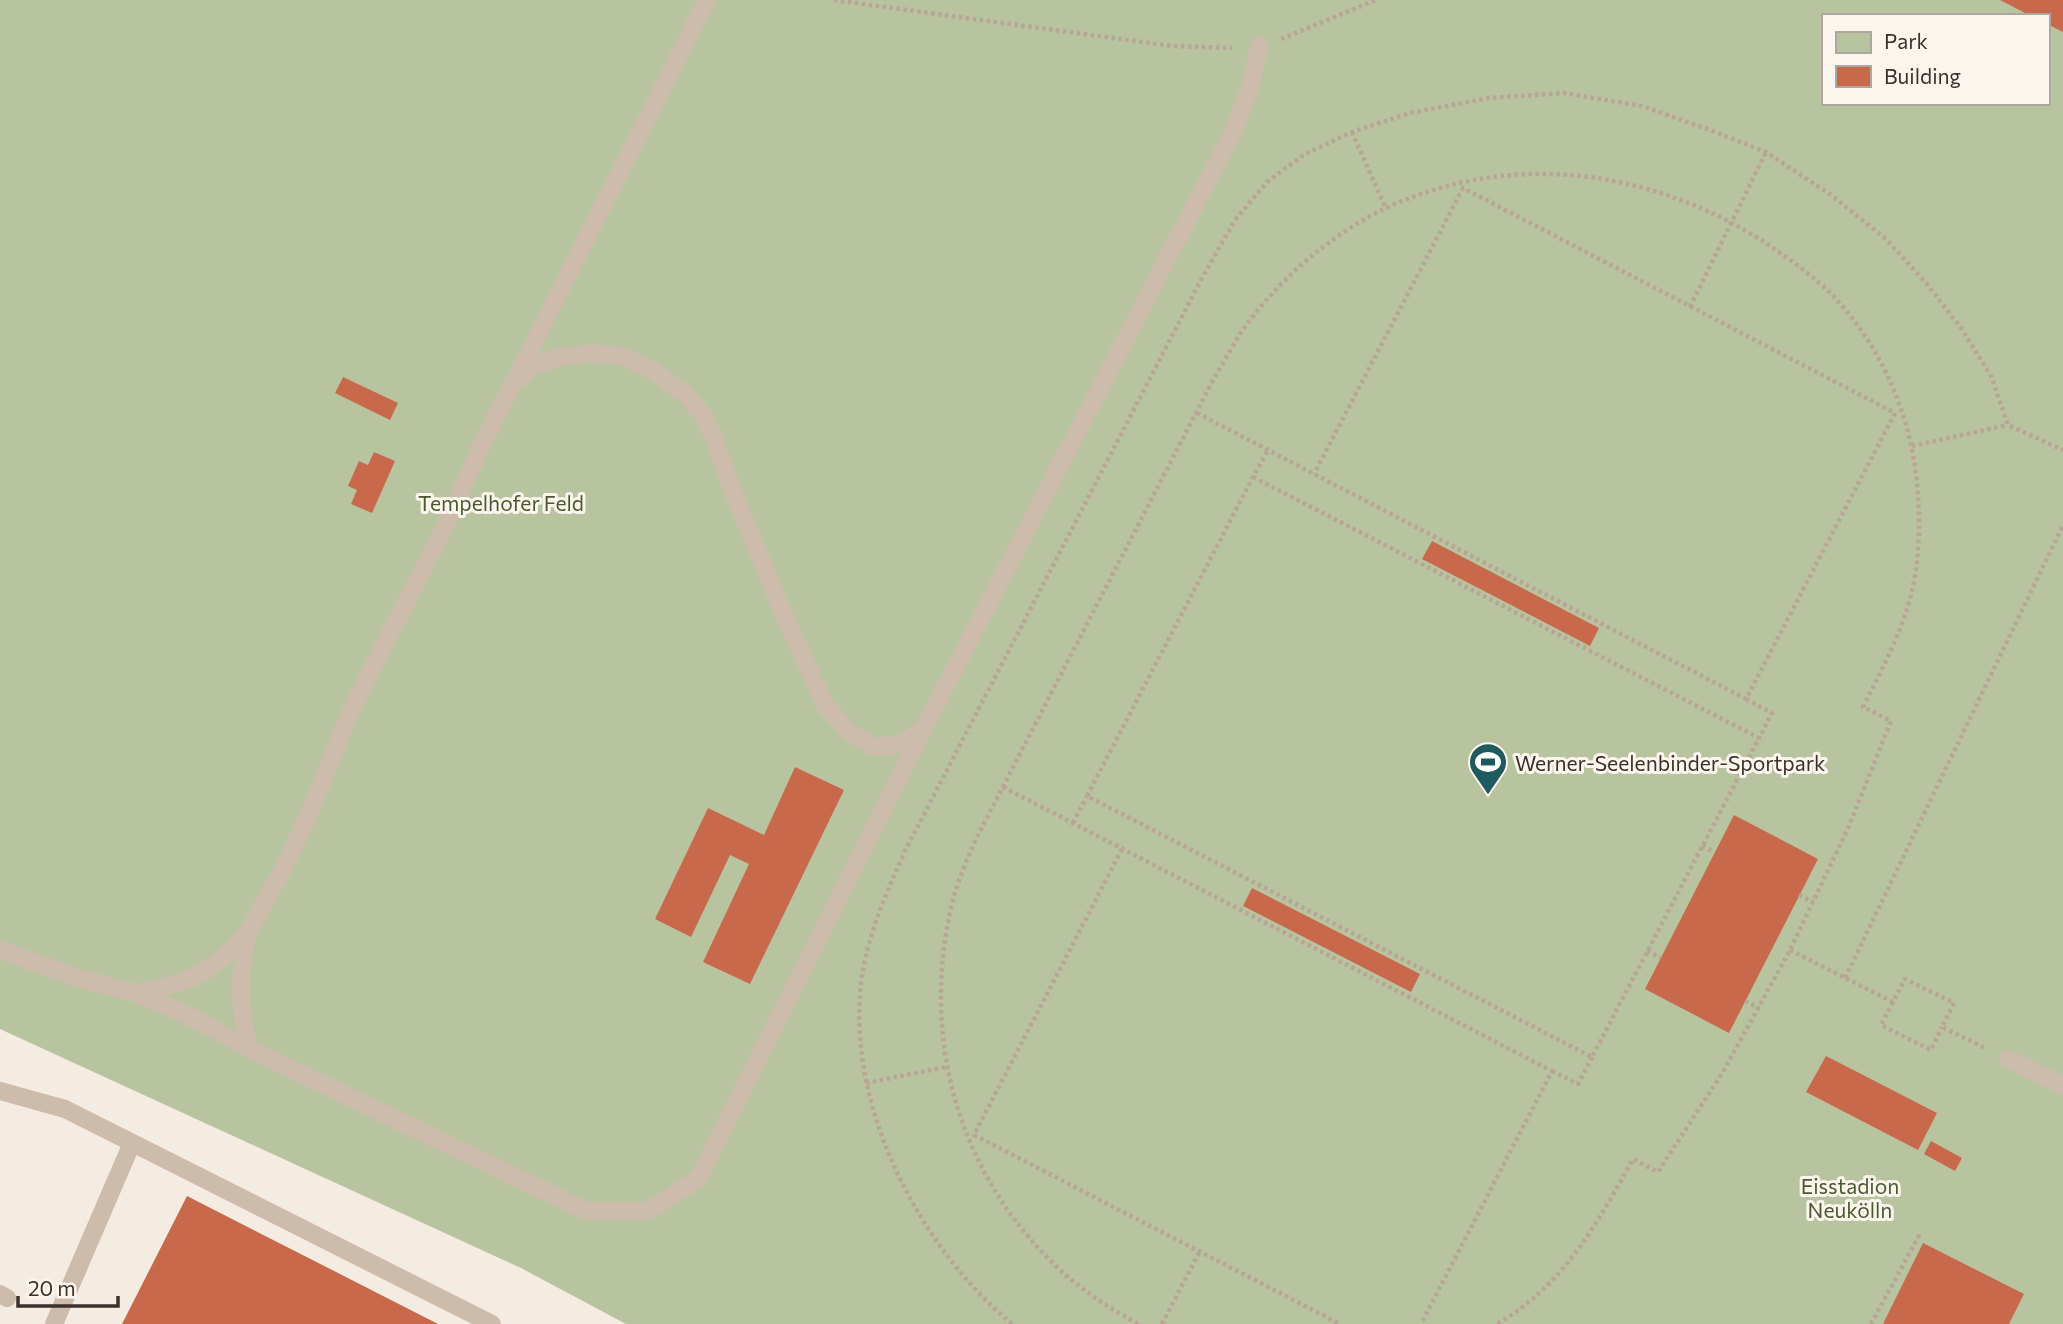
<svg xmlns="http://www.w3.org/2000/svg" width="2063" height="1324" viewBox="0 0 2063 1324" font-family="Commissioner,sans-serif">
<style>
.green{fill:#b8c4a0;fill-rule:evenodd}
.building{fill:#c8694b}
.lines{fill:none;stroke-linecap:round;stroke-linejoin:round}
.path{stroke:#b9a596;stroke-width:4.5;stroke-dasharray:3.5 3.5;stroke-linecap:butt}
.service{stroke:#cdbbac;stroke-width:18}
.labels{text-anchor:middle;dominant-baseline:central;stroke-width:6;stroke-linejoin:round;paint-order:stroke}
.park-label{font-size:21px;fill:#4a5a2e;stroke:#fbf5ee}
.poi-label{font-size:21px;fill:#3b302b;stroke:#fbf5ee;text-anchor:start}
</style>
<rect width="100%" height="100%" fill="#f4ebe1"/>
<!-- green -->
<path class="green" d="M0,0H2063V1324H626L521,1268L0,1029ZM1823,16H2047V103H1823Z"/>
<!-- building -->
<g class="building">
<polygon points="2000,0 2063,0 2063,32 2047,24 2047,16 2031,16"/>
<polygon points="343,377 398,403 390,420 335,393"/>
<polygon points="374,452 395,461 372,513 351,504 357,490 348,486 359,461 368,465"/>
<polygon points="1432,541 1599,628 1590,646 1422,559"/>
<polygon points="795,767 844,790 750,984 703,962 749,864 730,855 691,937 655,919 708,808 764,835"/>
<polygon points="1734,815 1818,859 1729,1033 1645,989"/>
<polygon points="1252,888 1420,974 1411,992 1243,906"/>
<polygon points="1826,1056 1937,1113 1918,1150 1806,1092"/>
<polygon points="1931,1141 1962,1158 1955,1171 1924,1154"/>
<polygon points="187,1196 438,1324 122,1324"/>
<polygon points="1923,1243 2024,1294 2009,1324 1883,1324"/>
</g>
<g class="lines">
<!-- path -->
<g class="path">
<polyline points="834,0 1172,46 1232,48"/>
<polyline points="1281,39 1376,0"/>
<polyline points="1352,132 1386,209"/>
<polyline points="1690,307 1766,152"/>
<polyline points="1197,413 1746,699 1895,413 1463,188 1314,474"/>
<polyline points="1912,446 2008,425"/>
<polyline points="1253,477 1759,738 1592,1057 1087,796 1253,477 1268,450"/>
<polyline points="1746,699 1772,713 1759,738"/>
<polyline points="1003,787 1552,1071 1421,1324"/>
<polyline points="1073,823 1087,796"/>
<polyline points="1702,846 1715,852"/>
<polyline points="1122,849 974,1135 1340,1324"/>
<polyline points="1799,895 1813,902"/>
<polyline points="1790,950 1893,1002 1905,979 1954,1003 1942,1027 1985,1048"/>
<polyline points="1647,951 1661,958"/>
<polyline points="1845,978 2063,525"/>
<polyline points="1745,1001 1759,1008"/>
<polyline points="1893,1002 1881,1025 1931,1050 1942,1027"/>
<polyline points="1552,1071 1578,1084 1592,1057"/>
<polyline points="866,1083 946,1067"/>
<path d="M1012,1324C917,1245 844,1101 862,976C869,931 887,892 905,851L1202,278L1235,220L1267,182L1305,154L1352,132L1410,113L1489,98L1564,93L1642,106L1710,130L1766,152L1831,195L1886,239L1926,283L1961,328L1991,376L2008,425L2063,450"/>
<path d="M1138,1324C1113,1310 1089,1295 1067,1276C961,1183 920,1044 951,908C957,881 968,857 979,833L1213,380C1225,360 1236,338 1250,320C1285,274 1334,233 1386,208C1514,149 1654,170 1769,245C1793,262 1818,279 1838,301C1883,351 1910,415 1917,482C1920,515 1920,549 1914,582C1905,627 1883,667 1863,707L1891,721L1849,826L1790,950L1723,1072L1658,1172L1633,1159C1596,1225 1564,1285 1497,1324"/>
<polyline points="1162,1324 1200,1251"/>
<polyline points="1871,1324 1921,1232"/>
</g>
<!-- service -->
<g class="service">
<polyline points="520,379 535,365 559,357 593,353 622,356 653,371 685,394 702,414 713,436 734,494 779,603 825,705 848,731 873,747 904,744 919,731"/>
<polyline points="0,950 81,979 136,993 198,1020 250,1049 586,1211 648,1211 698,1179 924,728 1236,126 1251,84 1259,46"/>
<path d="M136,993C186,985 213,972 247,934"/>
<polyline points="250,1049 244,1025 241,998 242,966 247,934 281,873 308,817 350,713 371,670 439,539 481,447 707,0"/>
<polyline points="2008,1059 2063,1086"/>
<polyline points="0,1091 65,1109 492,1324"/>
<polyline points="0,1294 7,1298"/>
<polyline points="54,1324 132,1143"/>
</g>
</g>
<!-- icons -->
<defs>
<symbol id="stadium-pin" viewBox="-11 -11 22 30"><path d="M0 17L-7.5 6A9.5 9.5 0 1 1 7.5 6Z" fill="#1f5a5e" stroke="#fbf5ee"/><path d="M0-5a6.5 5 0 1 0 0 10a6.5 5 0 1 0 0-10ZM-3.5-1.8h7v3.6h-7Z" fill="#fff"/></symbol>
</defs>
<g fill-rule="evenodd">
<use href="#stadium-pin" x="1466" y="740" width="44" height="60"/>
</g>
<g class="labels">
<!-- park labels -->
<g class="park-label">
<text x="501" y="502">Tempelhofer Feld</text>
<text x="1850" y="1185">Eisstadion<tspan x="1850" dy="24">Neukölln</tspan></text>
</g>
<!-- poi labels -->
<g class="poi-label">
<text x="1515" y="762">Werner-Seelenbinder-Sportpark</text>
</g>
</g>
<!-- legend -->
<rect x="1822" y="14" width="228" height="91" fill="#fbf5ee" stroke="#aea6a0" stroke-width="2"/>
<rect x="1836" y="32" width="35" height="21" fill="#b8c4a0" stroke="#aea6a0" stroke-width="2"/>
<text x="1884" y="49" font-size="21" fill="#3b302b">Park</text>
<rect x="1836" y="66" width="35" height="21" fill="#c8694b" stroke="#aea6a0" stroke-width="2"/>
<text x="1884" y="84" font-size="21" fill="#3b302b">Building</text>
<!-- scale -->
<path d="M18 1296v10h100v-10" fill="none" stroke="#3b302b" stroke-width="3.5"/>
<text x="28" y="1296" font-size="21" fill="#3b302b" stroke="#fbf5ee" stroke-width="5" paint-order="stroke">20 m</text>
</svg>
